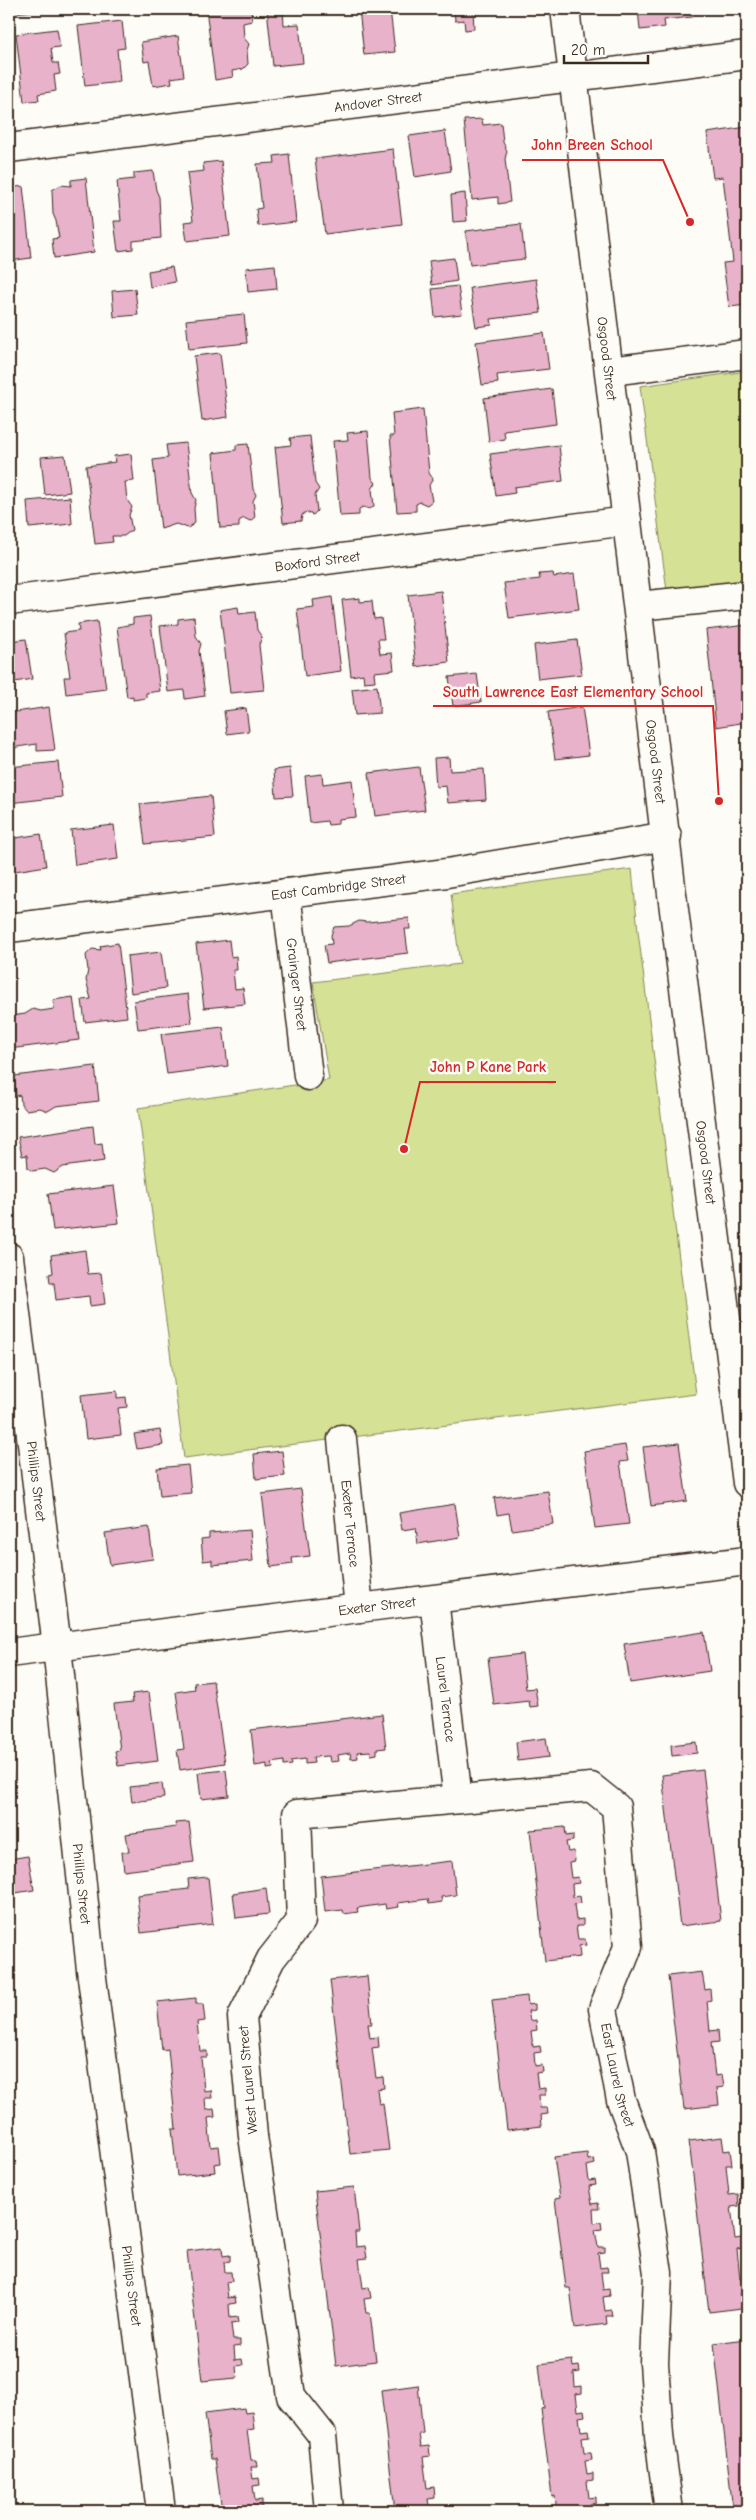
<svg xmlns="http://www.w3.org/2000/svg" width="756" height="2520" viewBox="0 0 756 2520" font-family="'Comic Neue',sans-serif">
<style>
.green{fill:#d5e194;stroke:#888659}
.building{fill:#e8b2cb;stroke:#3b2a1e}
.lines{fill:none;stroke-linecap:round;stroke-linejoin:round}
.street-casing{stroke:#3b2a1e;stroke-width:31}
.street{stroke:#fdfcf7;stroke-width:28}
.labels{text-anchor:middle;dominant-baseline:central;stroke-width:5;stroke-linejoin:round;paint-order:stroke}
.street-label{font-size:14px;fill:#3b2a1e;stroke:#fdfcf7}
.leader{fill:none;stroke:#d62828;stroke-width:2}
.callout-dot{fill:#d62828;stroke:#fdfcf7;stroke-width:2}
.callout-label{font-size:15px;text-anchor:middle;font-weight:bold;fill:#d62828;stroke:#fdfcf7;stroke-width:5;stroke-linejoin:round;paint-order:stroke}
</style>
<rect width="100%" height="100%" fill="#fdfcf7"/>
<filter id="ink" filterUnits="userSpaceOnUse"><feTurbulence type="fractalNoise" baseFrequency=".02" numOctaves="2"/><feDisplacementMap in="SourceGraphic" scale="10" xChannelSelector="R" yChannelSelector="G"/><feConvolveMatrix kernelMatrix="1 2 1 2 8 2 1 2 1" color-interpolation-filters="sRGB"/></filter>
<g filter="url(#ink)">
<!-- green -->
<g class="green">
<polygon points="747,371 747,580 667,591 640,386"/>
<polygon points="632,869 638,931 696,1394 184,1458 138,1108 329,1080 313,982 460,964 451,894"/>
</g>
<!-- building -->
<g class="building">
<polygon points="10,9 37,9 37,11 10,13"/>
<polygon points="206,9 251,9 252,21 243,23 244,38 249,44 247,50 248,64 243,69 232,71 233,77 215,80"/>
<polygon points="267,9 283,9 284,25 299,24 303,63 273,66"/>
<polygon points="359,9 390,9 395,52 364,55"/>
<polygon points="454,9 475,9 473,9 474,29 465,30 464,20 455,21"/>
<polygon points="638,9 691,9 692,17 664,20 665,27 640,30"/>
<polygon points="122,21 125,48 117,49 120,82 85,86 78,26"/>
<polygon points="57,29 60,47 51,48 53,63 58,63 60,74 54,75 56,91 38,94 39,100 24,102 16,34"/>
<polygon points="178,36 184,76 171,78 172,83 153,86 149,61 144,62 141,42"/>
<polygon points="482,119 483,125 501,123 503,142 507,151 505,159 510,202 498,204 498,197 472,200 464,120"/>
<polygon points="747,127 747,305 729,307 723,263 733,262 723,177 713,178 707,133"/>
<polygon points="445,131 451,171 415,177 409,136"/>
<polygon points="393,149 402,224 325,234 315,159"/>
<polygon points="289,154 296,222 258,226 256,209 262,208 257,164 275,163 274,156"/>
<polygon points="221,161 230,236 187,241 184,222 193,221 187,173 204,171 203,163"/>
<polygon points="153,171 156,190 159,197 161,238 133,241 133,249 118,251 114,221 121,221 117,181 134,179 134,173"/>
<polygon points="86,178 94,252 54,258 52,239 59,238 56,221 53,214 52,190 61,185 71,186 71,180"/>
<polygon points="23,186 31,258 9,261 9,188"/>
<polygon points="465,193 467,221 453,222 451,195"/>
<polygon points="521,224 525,259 470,265 466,231"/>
<polygon points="454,258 457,281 432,285 429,261"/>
<polygon points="275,265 277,289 248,292 246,268"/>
<polygon points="172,267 175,282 150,287 148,271"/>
<polygon points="536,279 541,313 491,319 492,325 476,327 470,288"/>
<polygon points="458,286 462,314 435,317 432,289"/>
<polygon points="135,289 138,315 114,317 112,291"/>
<polygon points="244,314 247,343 189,349 186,320"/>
<polygon points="544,333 549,369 497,375 498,383 482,385 476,342"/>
<polygon points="220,353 228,417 202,421 194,356"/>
<polygon points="552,389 556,424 504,431 505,439 489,442 484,398"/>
<polygon points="423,409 429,473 433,479 429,485 432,501 427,505 420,502 416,504 416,511 397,512 390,436 394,436 392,413"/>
<polygon points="368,431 372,478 376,483 372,489 374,506 370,509 363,507 359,509 359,515 340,516 333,441 348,440 347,433"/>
<polygon points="310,436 315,483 319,489 315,495 317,511 313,515 306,512 302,515 301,521 283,523 275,447 291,445 290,438"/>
<polygon points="186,443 192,493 196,500 194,508 195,523 188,528 176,524 161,529 153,460 168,458 166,445"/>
<polygon points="248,444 253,489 256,495 253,501 255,517 250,521 244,518 239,521 239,527 220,528 213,453 236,450 236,445"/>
<polygon points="559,445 563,481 514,487 515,493 496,496 490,454"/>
<polygon points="131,454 134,481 125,482 127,500 132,507 129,515 132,530 124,536 112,536 113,542 95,544 86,466 115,462 114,456"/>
<polygon points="65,455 70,492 45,495 41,457"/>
<polygon points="70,497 72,524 29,528 27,501"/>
<polygon points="553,573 554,577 574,574 579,609 509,618 504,583 540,579 539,574"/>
<polygon points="441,591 449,662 416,667 408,595"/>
<polygon points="332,597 341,671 305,676 297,609 314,607 313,600"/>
<polygon points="360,598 360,602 372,601 374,619 381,618 384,639 378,639 380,654 392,653 394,670 374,672 375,681 364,682 363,674 351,676 342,600"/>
<polygon points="238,607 239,614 255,612 257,630 262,637 259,645 264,690 230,693 220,610"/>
<polygon points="150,616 160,691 146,693 146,698 133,700 133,696 127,697 117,627 133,624 133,618"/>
<polygon points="194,617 196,636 201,644 199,651 205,696 185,699 184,690 168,692 160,626 178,624 178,619"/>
<polygon points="97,621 106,689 66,694 64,677 70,677 64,633 79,631 78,624"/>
<polygon points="747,625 747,722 716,727 706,630"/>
<polygon points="26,639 32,679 9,683 10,641"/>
<polygon points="577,640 582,674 538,679 534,645"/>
<polygon points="477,674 481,702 453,706 449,677"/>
<polygon points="377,686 380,713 355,715 352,689"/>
<polygon points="49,707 55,750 37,751 37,744 17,747 9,752 9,713"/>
<polygon points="582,707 589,755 555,759 548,712"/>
<polygon points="246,708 249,731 227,734 224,711"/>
<polygon points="449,757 450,771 484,769 486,800 448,803 446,786 436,787 434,758"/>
<polygon points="58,762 62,797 9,803 9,767"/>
<polygon points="419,767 425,810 375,816 369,773"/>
<polygon points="290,768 293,796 276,797 274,770"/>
<polygon points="322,774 323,784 352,780 356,817 338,819 338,824 328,825 327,821 310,823 305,776"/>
<polygon points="211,796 215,837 145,844 140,804"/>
<polygon points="114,825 118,859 75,865 71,830"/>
<polygon points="41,834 46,866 9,872 9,839"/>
<polygon points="409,918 410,929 405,929 408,953 327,963 324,945 332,944 331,935 334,927 349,926 359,921 367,922"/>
<polygon points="229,940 231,957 236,956 237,970 233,970 235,989 243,988 245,1004 204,1008 196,944"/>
<polygon points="118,943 127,1017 85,1022 82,1000 91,999 86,980 88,970 86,955 92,949 101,950 100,946"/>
<polygon points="161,952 166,988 131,993 127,956"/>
<polygon points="188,994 192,1023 138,1029 134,1001"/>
<polygon points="73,997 79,1040 9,1049 11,1016 25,1014 33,1009 41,1011 54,1009 53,1000"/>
<polygon points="223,1027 228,1066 167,1074 161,1034"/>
<polygon points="95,1066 99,1101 56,1106 48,1111 40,1108 26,1110 21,1104 20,1095 16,1096 14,1076"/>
<polygon points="93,1126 95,1144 102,1143 104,1161 63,1167 54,1173 45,1169 32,1171 28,1168 27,1155 22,1156 18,1137"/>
<polygon points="114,1186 119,1223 53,1230 48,1194"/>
<polygon points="85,1250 88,1274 101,1273 105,1304 90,1306 89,1296 56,1300 54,1283 50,1283 49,1274 53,1273 51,1255"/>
<polygon points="117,1391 117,1398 126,1397 127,1407 118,1408 121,1435 86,1439 81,1395"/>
<polygon points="160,1430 163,1445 137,1449 134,1434"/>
<polygon points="679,1443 687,1501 651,1506 643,1447"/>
<polygon points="625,1445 628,1461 620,1462 629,1524 595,1528 584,1451"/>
<polygon points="282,1451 285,1476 256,1479 254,1454"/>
<polygon points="188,1465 191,1493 160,1496 157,1468"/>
<polygon points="301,1489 310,1556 292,1558 293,1564 271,1567 262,1494"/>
<polygon points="548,1491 553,1524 512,1530 509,1513 497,1515 494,1498"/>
<polygon points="455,1504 460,1537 418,1544 416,1528 402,1530 399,1513"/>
<polygon points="149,1527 153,1559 110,1565 105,1533"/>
<polygon points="250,1530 253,1561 212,1565 212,1560 203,1561 201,1539 209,1538 209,1533"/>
<polygon points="704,1632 710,1671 630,1683 624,1644"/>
<polygon points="522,1654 526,1689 535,1688 538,1706 530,1707 529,1701 494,1705 488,1658"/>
<polygon points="213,1681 225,1763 180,1770 177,1750 184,1749 176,1692 195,1689 194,1683"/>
<polygon points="149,1692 158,1761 118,1766 115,1751 120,1750 114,1704 133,1702 132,1694"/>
<polygon points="382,1714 386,1748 377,1749 377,1754 371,1755 370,1751 357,1752 358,1758 351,1759 350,1753 338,1755 339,1761 330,1762 329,1756 313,1757 314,1763 305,1764 305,1759 291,1761 292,1765 284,1766 284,1761 272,1763 273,1768 267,1769 267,1764 255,1766 251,1730"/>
<polygon points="546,1738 549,1757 518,1761 516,1742"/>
<polygon points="696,1742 697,1753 672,1756 671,1745"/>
<polygon points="9,1748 14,1793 9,1794"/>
<polygon points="226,1770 229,1796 201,1799 198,1773"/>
<polygon points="703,1770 721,1921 680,1926 662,1775"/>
<polygon points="162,1783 164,1798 132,1802 130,1787"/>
<polygon points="189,1822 194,1862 124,1871 122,1852 129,1852 126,1834 176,1827 175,1823"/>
<polygon points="565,1827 566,1836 573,1835 573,1841 566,1842 568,1852 574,1851 575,1861 569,1862 571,1878 578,1877 579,1883 572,1884 573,1897 580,1896 581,1903 574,1904 576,1920 583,1919 583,1926 576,1926 578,1939 585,1939 586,1945 579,1946 580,1957 545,1961 530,1830"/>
<polygon points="28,1856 34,1890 9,1894 9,1859"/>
<polygon points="452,1861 456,1895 441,1897 442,1902 429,1904 428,1899 398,1903 399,1907 386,1909 385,1904 357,1908 358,1912 344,1914 343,1910 325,1912 321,1876"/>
<polygon points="208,1877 213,1924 141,1933 137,1895 189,1889 188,1879"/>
<polygon points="266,1888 269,1914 236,1918 233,1893"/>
<polygon points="702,1972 705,1990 710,1989 711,2000 707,2001 710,2031 718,2030 719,2042 711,2043 715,2076 722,2075 724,2087 717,2088 719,2105 684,2109 668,1976"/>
<polygon points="367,1976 372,2024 368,2024 370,2038 378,2037 379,2047 372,2048 376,2078 383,2077 384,2088 377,2089 379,2104 383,2103 389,2150 350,2154 330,1980"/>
<polygon points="527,1996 528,2005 535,2004 535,2010 528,2011 530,2021 536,2020 537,2030 531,2031 533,2047 540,2046 541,2052 534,2053 535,2066 542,2065 543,2072 536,2073 538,2089 545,2088 545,2095 539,2095 540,2108 547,2108 548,2114 541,2115 542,2126 507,2130 492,2000"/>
<polygon points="196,1998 196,2004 203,2004 205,2021 197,2022 200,2051 207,2051 207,2057 201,2057 204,2091 211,2090 212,2098 205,2098 206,2110 214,2109 215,2117 208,2118 211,2147 219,2146 221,2163 214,2164 215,2172 177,2176 172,2129 176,2129 168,2049 162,2050 157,2002"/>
<polygon points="722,2137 724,2151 730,2150 732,2165 726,2165 729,2195 738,2194 739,2206 731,2207 735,2239 742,2238 743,2248 737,2249 740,2279 745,2278 747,2293 740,2294 742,2308 709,2312 689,2141"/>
<polygon points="587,2153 588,2160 594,2159 595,2164 587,2166 589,2181 595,2180 596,2185 589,2186 592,2204 598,2203 599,2209 593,2209 594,2223 601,2222 602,2229 595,2230 598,2247 605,2247 605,2252 598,2253 600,2268 607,2267 608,2272 601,2272 603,2290 609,2289 610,2296 603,2297 605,2311 611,2310 612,2316 606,2316 607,2324 575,2328 570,2288 566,2288 555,2199 560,2198 554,2157"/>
<polygon points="354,2187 359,2232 355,2232 356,2247 365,2246 367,2258 359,2259 363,2288 369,2287 371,2298 364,2299 366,2313 370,2313 376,2361 336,2366 315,2191"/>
<polygon points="222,2247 223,2256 230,2255 230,2261 224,2262 225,2272 231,2272 232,2281 226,2282 228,2298 235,2297 236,2303 229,2304 230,2318 237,2317 238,2323 231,2324 233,2340 240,2340 240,2346 234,2347 235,2360 242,2359 243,2365 236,2366 237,2378 202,2381 187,2251"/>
<polygon points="747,2339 747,2511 733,2511 714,2343"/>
<polygon points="572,2360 573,2367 579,2366 580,2372 574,2373 575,2387 582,2386 582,2393 576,2394 578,2411 584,2410 585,2416 579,2417 581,2431 588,2430 589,2436 582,2437 584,2453 591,2453 592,2460 585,2461 587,2474 593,2473 593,2480 587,2481 589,2498 596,2497 596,2503 590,2504 591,2511 557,2511 555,2496 552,2497 541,2409 544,2408 539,2364"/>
<polygon points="418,2385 423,2433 419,2434 421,2447 429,2446 430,2456 423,2457 427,2488 434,2487 435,2498 428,2499 430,2511 395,2511 381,2390"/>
<polygon points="244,2408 245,2413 252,2412 254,2429 247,2430 251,2460 256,2460 257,2467 251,2467 253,2479 259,2478 260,2485 253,2486 255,2501 262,2500 262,2507 256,2508 257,2511 222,2511 215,2459 211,2459 205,2413"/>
</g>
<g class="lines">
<defs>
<g id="street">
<path id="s1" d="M565,9L673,902L747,1483"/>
<path id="s2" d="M9,148L747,55"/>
<polyline points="610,371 747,354"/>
<path id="s3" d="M9,601L627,521"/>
<polyline points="638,606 747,595"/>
<path id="s4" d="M286,893L308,1076"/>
<path id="s5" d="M9,928L447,873L667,836"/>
<path id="s6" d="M9,1257L57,1647L91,1970L161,2511"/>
<path id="s7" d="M342,1439L359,1608"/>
<path id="s8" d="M434,1600L458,1799"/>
<path id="s9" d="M9,1653L359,1608L747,1561"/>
<path id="s10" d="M329,2511L322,2435L291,2396L253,2136L242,2017L271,1959L301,1921L297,1814L591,1787L616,1807L628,1947L603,2009L621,2100L640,2151L658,2273L654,2363L659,2436L669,2511"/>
</g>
</defs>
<!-- street casing -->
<use href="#street" class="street-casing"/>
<!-- street -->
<use href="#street" class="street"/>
</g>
</g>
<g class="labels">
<!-- street labels -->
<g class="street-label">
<text stroke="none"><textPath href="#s2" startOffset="372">Andover Street</textPath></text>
<text stroke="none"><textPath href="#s1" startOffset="352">Osgood Street</textPath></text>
<text stroke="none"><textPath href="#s3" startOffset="311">Boxford Street</textPath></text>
<text stroke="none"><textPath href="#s1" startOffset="758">Osgood Street</textPath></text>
<text stroke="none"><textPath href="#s5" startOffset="332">East Cambridge Street</textPath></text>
<text stroke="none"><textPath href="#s4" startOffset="92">Grainger Street</textPath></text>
<text stroke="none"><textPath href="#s1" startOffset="1162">Osgood Street</textPath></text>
<text stroke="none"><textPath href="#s6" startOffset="226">Phillips Street</textPath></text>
<text stroke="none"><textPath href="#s7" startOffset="85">Exeter Terrace</textPath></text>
<text stroke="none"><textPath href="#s9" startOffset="371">Exeter Street</textPath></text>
<text stroke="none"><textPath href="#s8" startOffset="100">Laurel Terrace</textPath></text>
<text stroke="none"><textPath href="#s6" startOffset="631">Phillips Street</textPath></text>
<text stroke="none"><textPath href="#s10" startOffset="1331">East Laurel Street</textPath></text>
<text transform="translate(248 2080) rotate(-95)">West Laurel Street</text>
<text stroke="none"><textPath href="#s6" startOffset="1036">Phillips Street</textPath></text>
</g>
</g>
<!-- callouts -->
<path class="leader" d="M690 222L663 160H522M719 801L713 706H433M404 1149L420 1082H556"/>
<g class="callout-dot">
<circle cx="690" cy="222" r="5"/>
<circle cx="719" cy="801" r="5"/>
<circle cx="404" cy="1149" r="5"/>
</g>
<g class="callout-label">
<text x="592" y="150">John Breen School</text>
<text x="573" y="697">South Lawrence East Elementary School</text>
<text x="488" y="1072">John P Kane Park</text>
</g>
<!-- margin -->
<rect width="756" height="2520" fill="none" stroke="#fdfcf7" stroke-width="30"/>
<rect x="15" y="15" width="726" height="2490" fill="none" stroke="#3b2a1e" stroke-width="2" filter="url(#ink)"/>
<!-- scale -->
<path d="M564 55v8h84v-8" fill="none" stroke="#3b2a1e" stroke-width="2.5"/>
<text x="571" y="55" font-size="15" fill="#3b2a1e" stroke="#fdfcf7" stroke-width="4" paint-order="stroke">20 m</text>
</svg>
